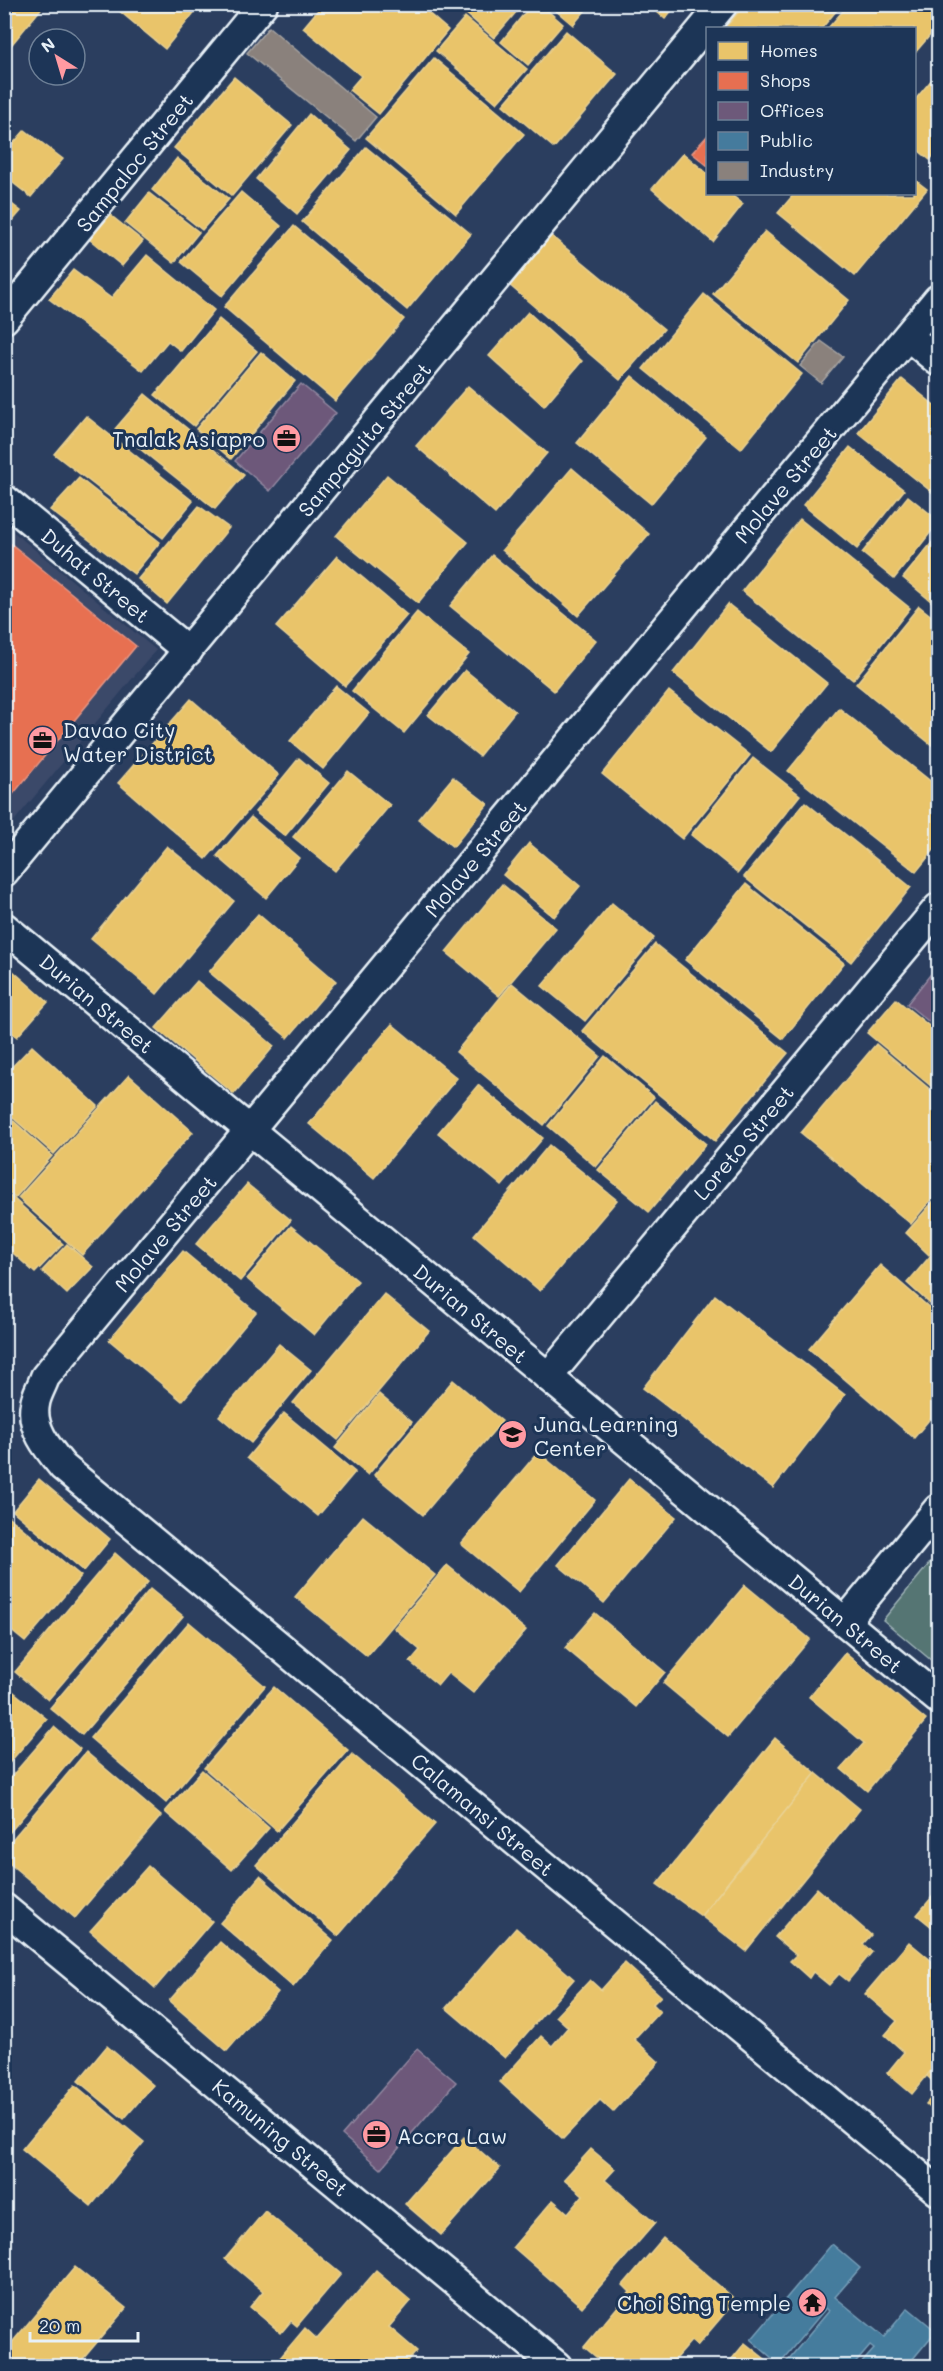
<svg xmlns="http://www.w3.org/2000/svg" width="943" height="2371" viewBox="0 0 943 2371" font-family="Mali,sans-serif">
<style>
.built{fill:#3b4869}
.green{fill:#557473;stroke:#9eb2b6;stroke-width:1.5}
.homes{fill:#e9c46a;stroke:#e9d295;stroke-width:1.5}
.shops{fill:#e76f51;stroke:#e79683;stroke-width:1.5}
.offices{fill:#6d597a;stroke:#9287a0;stroke-width:1.5}
.public{fill:#457b9d;stroke:#769eb8;stroke-width:1.5}
.industry{fill:#8a817c;stroke:#a6a3a1;stroke-width:1.5}
.lines{fill:none;stroke-linecap:round;stroke-linejoin:round}
.minor-casing{stroke:#e8f1f8;stroke-width:33}
.minor{stroke:#1d3557;stroke-width:28}
.labels{text-anchor:middle;dominant-baseline:central;stroke-width:6;stroke-linejoin:round;paint-order:stroke}
.street-label{font-size:21px;fill:#e8f1f8;stroke:#1d3557}
.poi-label{font-size:21px;fill:#e8f1f8;stroke:#1d3557;text-anchor:start}
</style>
<rect width="100%" height="100%" fill="#2b3e5f"/>
<filter id="ink" filterUnits="userSpaceOnUse"><feTurbulence type="fractalNoise" baseFrequency=".0167" numOctaves="2"/><feDisplacementMap in="SourceGraphic" scale="12" xChannelSelector="R" yChannelSelector="G"/><feConvolveMatrix kernelMatrix="1 2 1 2 8 2 1 2 1" color-interpolation-filters="sRGB"/></filter>
<g filter="url(#ink)">
<!-- built -->
<polygon class="built" points="5,525 156,650 5,832"/>
<!-- green -->
<polygon class="green" points="938,1553 938,1666 883,1620"/>
<!-- homes -->
<g class="homes">
<polygon points="4,4 45,4 4,54"/>
<polygon points="111,4 201,4 165,49"/>
<polygon points="323,4 418,4 448,30 379,114 349,90 361,76 303,28"/>
<polygon points="455,4 523,4 494,38"/>
<polygon points="532,4 540,4 563,24 528,65 501,42"/>
<polygon points="548,4 591,4 573,25"/>
<polygon points="648,4 677,4 665,19"/>
<polygon points="745,4 842,4 822,28 725,28"/>
<polygon points="849,4 930,4 938,11 938,26 914,54 914,28 828,28"/>
<polygon points="465,17 527,69 497,103 436,51"/>
<polygon points="566,31 617,74 554,148 503,105"/>
<polygon points="434,58 524,134 456,214 366,138"/>
<polygon points="938,72 938,150 930,160 914,147 914,101"/>
<polygon points="234,77 292,125 232,196 174,148"/>
<polygon points="309,114 351,150 297,214 256,179"/>
<polygon points="25,130 63,159 31,197 4,176 4,154"/>
<polygon points="366,147 471,234 407,310 302,222"/>
<polygon points="683,153 708,174 708,194 730,194 743,204 713,242 652,189"/>
<polygon points="177,158 229,199 202,230 152,190"/>
<polygon points="914,179 927,189 855,276 778,213 794,194 914,194"/>
<polygon points="241,192 281,226 222,296 181,262"/>
<polygon points="149,193 199,232 174,263 125,223"/>
<polygon points="4,198 21,211 4,231"/>
<polygon points="109,214 143,241 122,266 89,239"/>
<polygon points="294,226 404,319 335,401 224,307"/>
<polygon points="765,231 849,300 798,363 713,294"/>
<polygon points="550,235 664,329 620,380 508,284"/>
<polygon points="147,255 214,310 181,351 168,341 143,371 49,299 73,270 111,298"/>
<polygon points="704,294 802,374 741,449 643,369"/>
<polygon points="528,312 582,361 544,406 489,356"/>
<polygon points="219,319 257,351 194,426 155,395"/>
<polygon points="261,352 295,381 231,459 196,429"/>
<polygon points="632,376 706,437 651,504 577,443"/>
<polygon points="902,379 938,408 938,497 858,433"/>
<polygon points="468,386 547,453 495,514 416,446"/>
<polygon points="145,394 244,475 215,509 115,429"/>
<polygon points="86,416 193,501 163,538 54,454"/>
<polygon points="850,447 904,490 857,549 803,505"/>
<polygon points="572,468 649,534 578,616 502,550"/>
<polygon points="387,475 468,542 418,603 336,536"/>
<polygon points="79,478 160,542 134,574 50,510"/>
<polygon points="908,496 938,520 938,523 894,579 862,553"/>
<polygon points="199,506 229,528 167,604 138,579"/>
<polygon points="800,519 910,608 853,680 742,591"/>
<polygon points="938,535 938,607 903,578"/>
<polygon points="492,555 596,640 554,691 450,606"/>
<polygon points="337,556 407,615 345,686 276,627"/>
<polygon points="728,604 827,683 771,752 673,673"/>
<polygon points="919,606 938,621 938,750 856,684"/>
<polygon points="417,612 469,654 404,733 352,691"/>
<polygon points="465,670 515,711 479,756 428,715"/>
<polygon points="336,686 369,713 323,769 290,741"/>
<polygon points="669,691 750,755 682,839 602,774"/>
<polygon points="191,699 279,775 206,859 118,783"/>
<polygon points="839,708 938,787 938,845 916,872 788,771"/>
<polygon points="299,758 329,783 285,836 255,812"/>
<polygon points="753,758 800,795 738,873 691,835"/>
<polygon points="348,771 390,805 335,871 293,837"/>
<polygon points="453,777 488,804 453,847 418,819"/>
<polygon points="805,802 911,887 851,962 744,877"/>
<polygon points="251,817 299,858 266,898 217,856"/>
<polygon points="529,843 580,886 554,917 503,875"/>
<polygon points="167,846 234,901 157,994 91,939"/>
<polygon points="502,884 556,928 499,996 446,952"/>
<polygon points="746,884 844,963 783,1039 685,960"/>
<polygon points="612,903 654,938 585,1021 542,986"/>
<polygon points="258,914 336,981 288,1038 209,972"/>
<polygon points="655,944 788,1053 715,1141 582,1031"/>
<polygon points="4,963 48,1002 17,1037 4,1026"/>
<polygon points="197,981 274,1046 234,1094 156,1028"/>
<polygon points="512,983 600,1056 544,1125 456,1052"/>
<polygon points="896,999 938,1033 938,1092 867,1033"/>
<polygon points="392,1024 457,1078 374,1178 309,1124"/>
<polygon points="876,1044 938,1096 938,1191 911,1224 801,1133"/>
<polygon points="32,1046 98,1106 54,1154 4,1110 4,1075"/>
<polygon points="605,1056 654,1097 596,1167 548,1126"/>
<polygon points="129,1075 193,1132 82,1255 18,1198"/>
<polygon points="478,1085 543,1138 502,1186 438,1133"/>
<polygon points="655,1101 706,1144 649,1212 598,1170"/>
<polygon points="6,1114 52,1156 15,1198 4,1188"/>
<polygon points="549,1145 617,1200 540,1291 474,1235"/>
<polygon points="247,1184 291,1220 240,1281 196,1244"/>
<polygon points="11,1196 63,1244 35,1273 4,1245 4,1204"/>
<polygon points="938,1196 938,1244 929,1255 906,1233"/>
<polygon points="291,1226 358,1281 314,1335 247,1279"/>
<polygon points="67,1244 93,1267 67,1294 42,1271"/>
<polygon points="938,1247 938,1311 907,1283"/>
<polygon points="183,1251 256,1312 182,1401 109,1340"/>
<polygon points="880,1265 938,1315 938,1409 914,1438 809,1349"/>
<polygon points="384,1294 429,1331 338,1440 293,1403"/>
<polygon points="715,1295 845,1395 773,1488 643,1388"/>
<polygon points="279,1344 311,1370 251,1443 219,1416"/>
<polygon points="453,1380 502,1421 423,1515 374,1475"/>
<polygon points="379,1394 412,1422 368,1475 335,1448"/>
<polygon points="284,1413 355,1472 318,1516 247,1458"/>
<polygon points="538,1452 595,1500 519,1592 461,1544"/>
<polygon points="39,1479 110,1539 84,1571 13,1511"/>
<polygon points="629,1479 676,1517 604,1603 558,1565"/>
<polygon points="4,1513 81,1576 25,1642 4,1625"/>
<polygon points="363,1516 435,1575 367,1656 295,1597"/>
<polygon points="115,1553 148,1582 48,1700 15,1672"/>
<polygon points="447,1565 526,1630 473,1693 448,1673 438,1685 410,1662 420,1650 394,1628"/>
<polygon points="745,1585 810,1639 728,1737 663,1683"/>
<polygon points="150,1589 183,1616 82,1735 50,1708"/>
<polygon points="595,1613 665,1672 636,1707 565,1648"/>
<polygon points="189,1622 265,1686 166,1803 90,1738"/>
<polygon points="845,1653 926,1720 867,1791 841,1769 864,1743 809,1697"/>
<polygon points="4,1684 47,1719 4,1769"/>
<polygon points="274,1687 348,1750 277,1831 204,1768"/>
<polygon points="54,1727 80,1749 5,1838 4,1785"/>
<polygon points="775,1738 816,1773 701,1916 657,1884"/>
<polygon points="86,1752 161,1816 75,1918 4,1859 4,1849"/>
<polygon points="352,1754 435,1824 338,1936 256,1865"/>
<polygon points="202,1770 269,1828 232,1870 165,1812"/>
<polygon points="816,1773 860,1809 746,1951 701,1916"/>
<polygon points="148,1866 212,1921 155,1988 90,1931"/>
<polygon points="260,1876 333,1940 293,1987 220,1923"/>
<polygon points="817,1888 871,1935 863,1944 872,1952 848,1981 839,1974 829,1985 813,1972 809,1978 790,1961 796,1955 775,1937"/>
<polygon points="938,1890 938,1932 917,1915"/>
<polygon points="516,1928 574,1979 505,2058 446,2008"/>
<polygon points="220,1942 278,1992 227,2051 169,2001"/>
<polygon points="909,1942 938,1966 938,2062 912,2094 887,2073 904,2052 885,2035 897,2021 865,1994"/>
<polygon points="625,1963 661,1996 653,2004 660,2011 634,2039 659,2062 613,2112 600,2100 563,2139 500,2082 541,2036 552,2046 568,2027 556,2016 590,1980 601,1990"/>
<polygon points="107,2046 153,2085 124,2119 78,2081"/>
<polygon points="938,2062 938,2086 927,2076"/>
<polygon points="75,2085 144,2142 91,2206 22,2149"/>
<polygon points="938,2090 938,2115 926,2104"/>
<polygon points="464,2137 500,2168 441,2235 405,2204"/>
<polygon points="591,2149 615,2169 605,2180 655,2223 582,2307 513,2247 553,2200 568,2213 583,2195 564,2179"/>
<polygon points="265,2211 341,2274 297,2326 291,2321 281,2333 250,2307 263,2291 225,2259"/>
<polygon points="663,2238 736,2300 697,2346 691,2341 669,2366 607,2366 584,2347 630,2292 623,2285"/>
<polygon points="75,2267 126,2308 77,2366 6,2366 4,2365 4,2352"/>
<polygon points="376,2271 411,2301 389,2327 417,2351 403,2366 274,2365 305,2328 317,2339"/>
<polygon points="745,2343 774,2366 726,2366"/>
</g>
<!-- shops -->
<g class="shops">
<polygon points="708,135 708,166 692,153"/>
<polygon points="4,538 136,646 4,805"/>
</g>
<!-- offices -->
<g class="offices">
<polygon points="301,384 336,413 270,491 235,461"/>
<polygon points="938,965 938,1029 907,1004"/>
<polygon points="417,2049 456,2082 381,2169 342,2135"/>
</g>
<!-- public -->
<polygon class="public" points="832,2244 860,2268 835,2297 884,2337 908,2308 936,2331 907,2366 859,2366 874,2349 870,2346 853,2366 783,2366 829,2311 826,2308 779,2364 751,2340"/>
<!-- industry -->
<g class="industry">
<polygon points="269,27 376,117 356,141 247,53"/>
<polygon points="821,341 843,357 821,383 800,366"/>
</g>
<g class="lines">
<defs>
<g id="minor">
<path d="M938,299L45,1377C42,1386 36,1395 35,1404C30,1428 49,1450 63,1467L938,2191"/>
<polyline points="4,319 263,4"/>
<polyline points="908,336 938,361"/>
<polyline points="4,499 188,651"/>
<polyline points="4,872 723,4"/>
<polyline points="4,927 938,1699"/>
<polyline points="548,1377 938,908"/>
<polyline points="845,1622 938,1509"/>
<polyline points="4,1908 557,2366"/>
</g>
</defs>
<!-- minor casing -->
<use href="#minor" class="minor-casing"/>
<!-- minor -->
<use href="#minor" class="minor"/>
</g>
</g>
<!-- icons -->
<defs>
<symbol id="office-disc" viewBox="-11 -11 22 22"><circle r="9.5" fill="#ff9aa2" stroke="#1d3557"/><path d="M-6-3h4V-5.5h4V-3h4V5H-6ZM-1-4.5V-3h2v-1.5ZM-6 0V1H6V0Z" fill="#111"/></symbol>
<symbol id="school-disc" viewBox="-11 -11 22 22"><circle r="9.5" fill="#ff9aa2" stroke="#1d3557"/><path d="M0-5L7-2L0 1L-7-2ZM-4 1L0 2.5L4 1V4Q0 6-4 4Z" fill="#111"/></symbol>
<symbol id="temple-disc" viewBox="-11 -11 22 22"><circle r="9.5" fill="#ff9aa2" stroke="#1d3557"/><path d="M0-6L5-2H3V0L6.5 2.5H4V6H1.5V3h-3V6H-4V2.5H-6.5L-3 0V-2H-5Z" fill="#111"/></symbol>
</defs>
<g fill-rule="evenodd">
<use href="#office-disc" x="270" y="422" width="33" height="33"/>
<use href="#office-disc" x="26" y="724" width="33" height="33"/>
<use href="#school-disc" x="496" y="1418" width="33" height="33"/>
<use href="#office-disc" x="360" y="2118" width="33" height="33"/>
<use href="#temple-disc" x="796" y="2286" width="33" height="33"/>
</g>
<g class="labels">
<!-- street labels -->
<g class="street-label">
<text transform="translate(134 162) rotate(-51)">Sampaloc Street</text>
<text transform="translate(364 439) rotate(-50)">Sampaguita Street</text>
<text transform="translate(785 484) rotate(-50)">Molave Street</text>
<text transform="translate(96 575) rotate(40)">Duhat Street</text>
<text transform="translate(475 858) rotate(-50)">Molave Street</text>
<text transform="translate(97 1003) rotate(40)">Durian Street</text>
<text transform="translate(743 1142) rotate(-50)">Loreto Street</text>
<text transform="translate(165 1233) rotate(-50)">Molave Street</text>
<text transform="translate(471 1313) rotate(40)">Durian Street</text>
<text transform="translate(846 1623) rotate(40)">Durian Street</text>
<text transform="translate(483 1814) rotate(40)">Calamansi Street</text>
<text transform="translate(281 2137) rotate(40)">Kamuning Street</text>
</g>
<!-- poi labels -->
<g class="poi-label">
<text x="265" y="438" text-anchor="end">Tnalak Asiapro</text>
<text x="63" y="729">Davao City<tspan x="63" dy="24">Water District</tspan></text>
<text x="534" y="1423">Juna Learning<tspan x="534" dy="24">Center</tspan></text>
<text x="397" y="2135">Accra Law</text>
<text x="791" y="2302" text-anchor="end">Choi Sing Temple</text>
</g>
</g>
<!-- margin -->
<rect width="943" height="2371" fill="none" stroke="#1d3557" stroke-width="24"/>
<rect x="12" y="12" width="919" height="2347" fill="none" stroke="#e8f1f8" stroke-width="2" filter="url(#ink)"/>
<!-- legend -->
<rect x="706" y="27" width="210" height="168" fill="#1d3557" stroke="#6e8097" stroke-width="1.5"/>
<rect x="718" y="42" width="30" height="18" fill="#e9c46a" stroke="#6e8097" stroke-width="1.5"/>
<text x="760" y="57" font-size="18" fill="#e8f1f8">Homes</text>
<rect x="718" y="72" width="30" height="18" fill="#e76f51" stroke="#6e8097" stroke-width="1.5"/>
<text x="760" y="87" font-size="18" fill="#e8f1f8">Shops</text>
<rect x="718" y="102" width="30" height="18" fill="#6d597a" stroke="#6e8097" stroke-width="1.5"/>
<text x="760" y="117" font-size="18" fill="#e8f1f8">Offices</text>
<rect x="718" y="132" width="30" height="18" fill="#457b9d" stroke="#6e8097" stroke-width="1.5"/>
<text x="760" y="147" font-size="18" fill="#e8f1f8">Public</text>
<rect x="718" y="162" width="30" height="18" fill="#8a817c" stroke="#6e8097" stroke-width="1.5"/>
<text x="760" y="177" font-size="18" fill="#e8f1f8">Industry</text>
<!-- north arrow -->
<g transform="translate(57 57) rotate(323)"><circle r="28" fill="#1d3557" stroke="#6e8097" stroke-width="1.5"/>
<path d="M0-4.5L10 22L0 15L-10 22Z" fill="#ff9aa2"/>
<text y="-9" font-size="16" font-weight="bold" text-anchor="middle" fill="#e8f1f8">N</text>
</g>
<!-- scale -->
<path d="M30 2332v9h108v-9" fill="none" stroke="#e8f1f8" stroke-width="3"/>
<text x="39" y="2332" font-size="18" fill="#e8f1f8" stroke="#1d3557" stroke-width="4.5" paint-order="stroke">20 m</text>
</svg>
